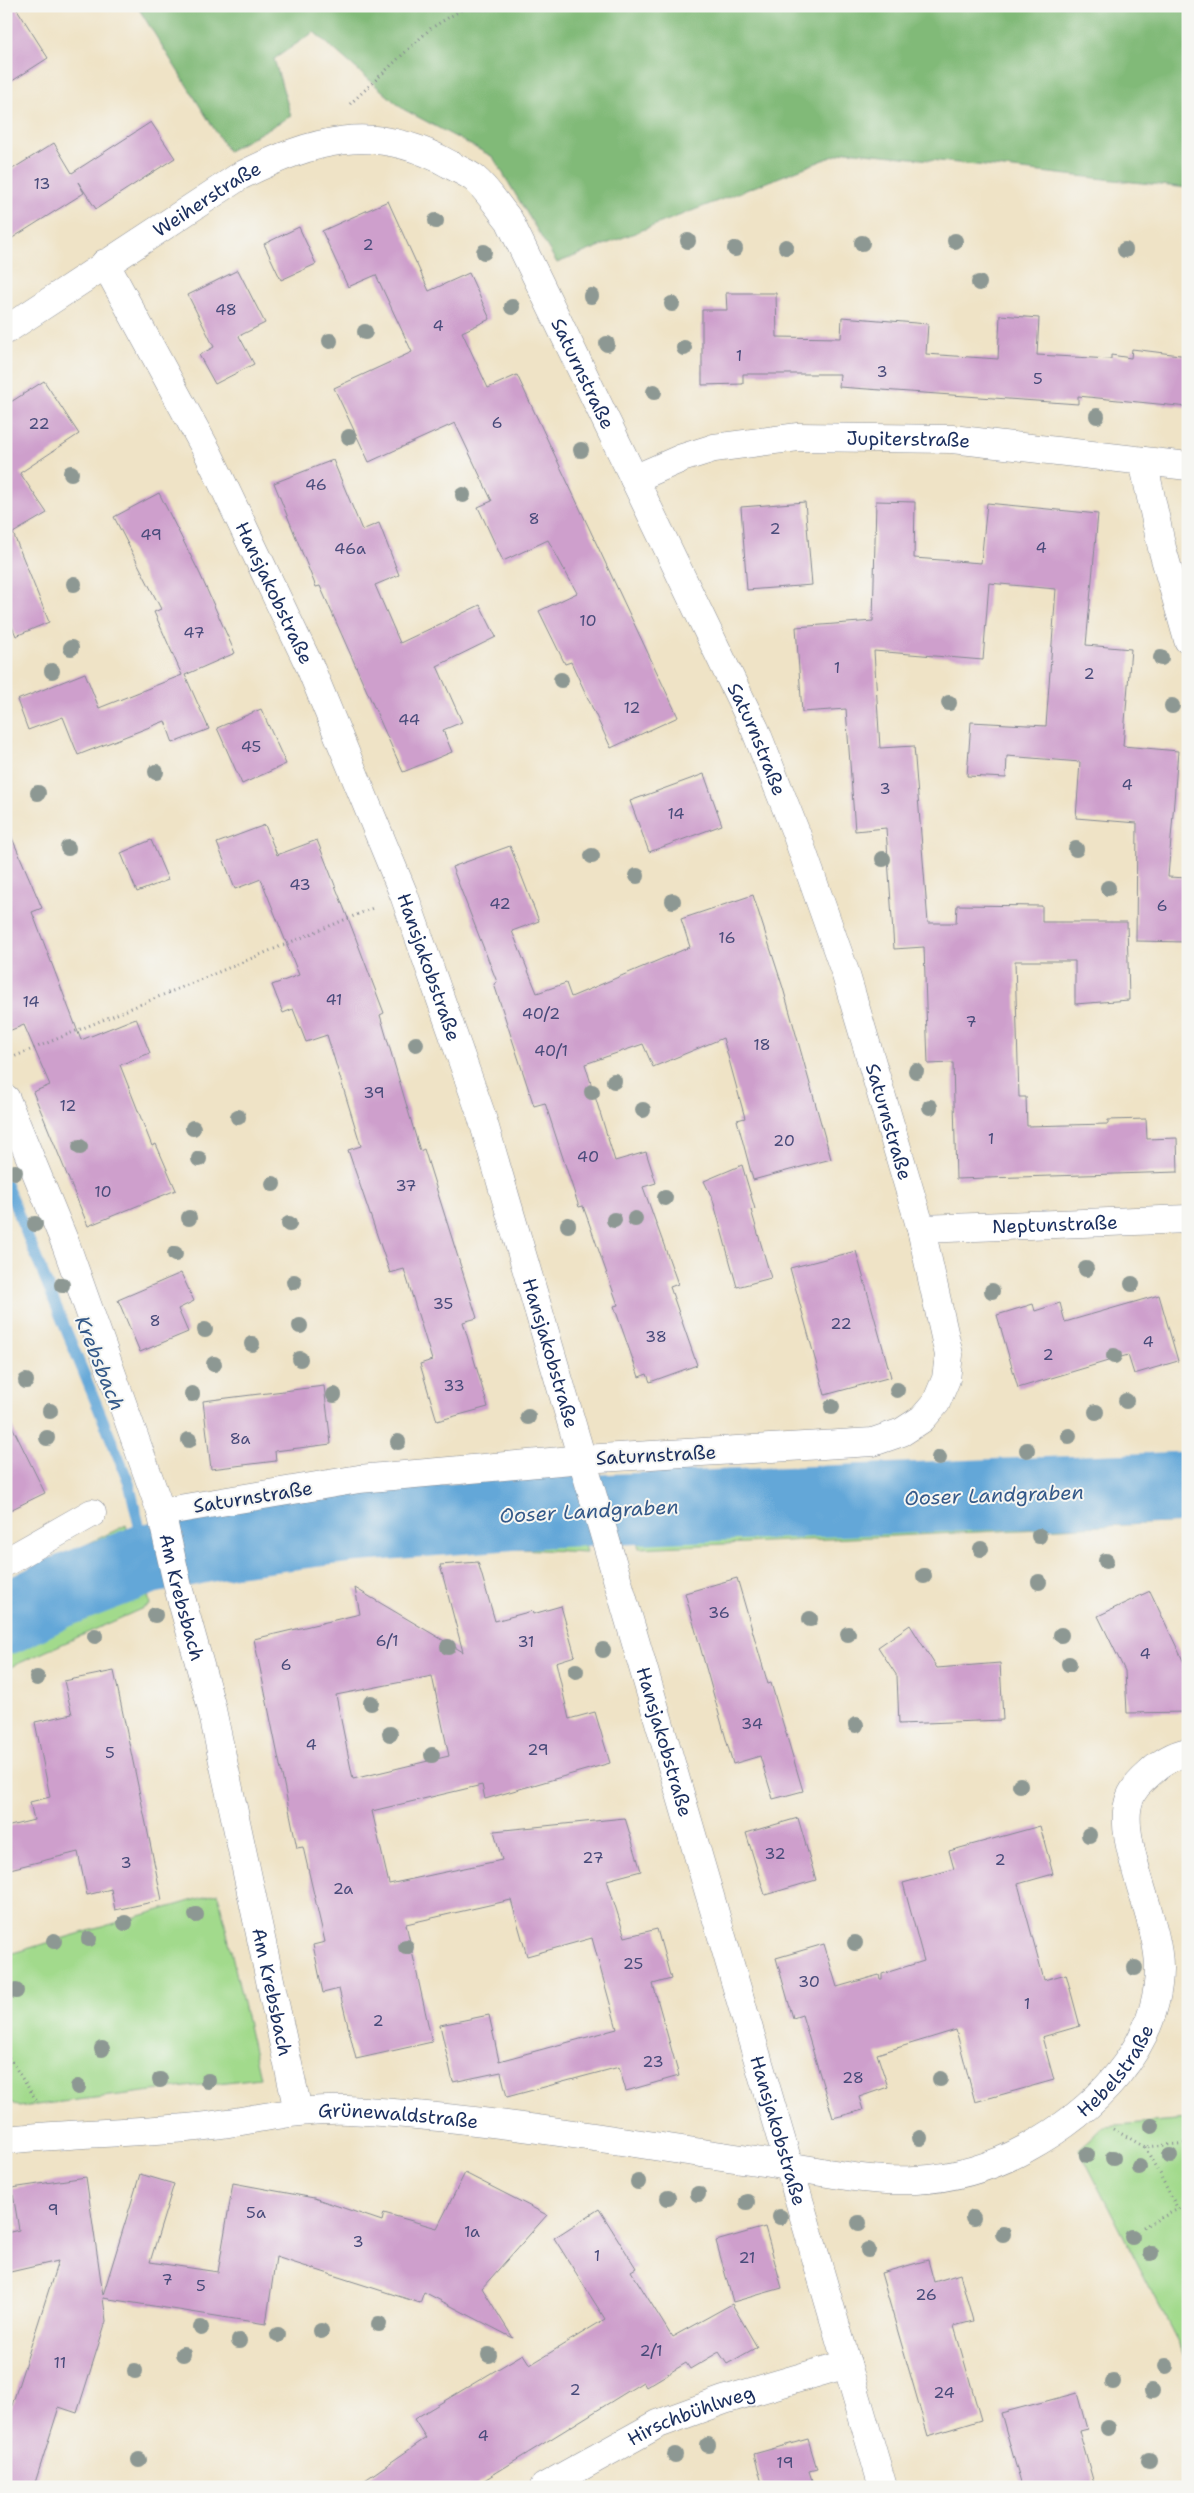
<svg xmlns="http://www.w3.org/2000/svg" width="1194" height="2493" viewBox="0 0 1194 2493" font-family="'Shantell Sans',sans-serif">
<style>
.green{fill:#a2da8c;stroke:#5e8475}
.forest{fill:#81ba78;stroke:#4e746b}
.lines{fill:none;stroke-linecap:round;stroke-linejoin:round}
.stream{stroke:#63a7d8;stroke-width:11}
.river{stroke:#63a7d8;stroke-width:71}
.building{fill:#ce9fcc;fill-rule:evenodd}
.street-casing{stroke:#858992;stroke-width:29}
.path{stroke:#858992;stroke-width:3;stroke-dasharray:1 4;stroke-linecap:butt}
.street{stroke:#fff;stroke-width:28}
.tree{fill:#8d9893}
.labels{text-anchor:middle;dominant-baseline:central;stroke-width:4;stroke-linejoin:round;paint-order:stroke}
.number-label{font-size:16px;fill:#484b7a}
.street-label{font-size:19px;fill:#1b2f5e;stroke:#f6f6f2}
.water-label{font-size:20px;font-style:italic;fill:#345989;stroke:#f6f6f2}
</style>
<rect width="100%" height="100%" fill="#f6f6f2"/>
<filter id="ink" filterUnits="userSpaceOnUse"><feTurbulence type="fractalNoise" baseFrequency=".02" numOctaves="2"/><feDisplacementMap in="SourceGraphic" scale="10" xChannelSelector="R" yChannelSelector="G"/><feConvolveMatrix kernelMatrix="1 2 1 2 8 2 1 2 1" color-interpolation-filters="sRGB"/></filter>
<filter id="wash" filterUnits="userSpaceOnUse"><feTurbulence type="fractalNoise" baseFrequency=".0096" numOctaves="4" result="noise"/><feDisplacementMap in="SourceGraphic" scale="20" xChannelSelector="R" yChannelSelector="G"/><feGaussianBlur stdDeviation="1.12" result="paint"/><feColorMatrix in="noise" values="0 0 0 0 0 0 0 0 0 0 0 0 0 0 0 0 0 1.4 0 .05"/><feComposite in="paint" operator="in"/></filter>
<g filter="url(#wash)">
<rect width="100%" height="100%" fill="#efe3c6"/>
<!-- green -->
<g class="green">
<polygon points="1188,1457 1188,1522 639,1548 620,1481"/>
<path d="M563,1476L586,1552C524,1549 462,1546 400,1551C334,1556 269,1570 205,1582L189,1530Z"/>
<polygon points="126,1525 130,1542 117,1557 6,1603 6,1584"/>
<polygon points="144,1573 150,1605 6,1669 6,1634"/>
<polygon points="218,1893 260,2078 20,2107 6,2100 6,1955"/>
<polygon points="1188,2119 1188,2362 1079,2149 1105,2126"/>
</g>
<!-- forest -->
<polygon class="forest" points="137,6 1188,6 1188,188 847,151 557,263 493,157 403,109 314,32 274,59 291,116 228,151"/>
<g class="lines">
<!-- stream -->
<polyline class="stream" points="6,1184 129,1483 147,1559"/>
<!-- river -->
<polyline class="river" points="6,1619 58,1593 147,1559 230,1542 350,1527 545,1512 1188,1487"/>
</g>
<g id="blocks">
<!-- building -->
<g class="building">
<polygon points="6,6 15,6 48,58 6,85"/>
<polygon points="151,122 175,158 96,209 78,182 84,193 6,242 6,173 54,143 72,173"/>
<polygon points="388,201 429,291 469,273 490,319 462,332 488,388 517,375 678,717 611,748 571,662 565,664 539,611 577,593 548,540 503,561 478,507 492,501 455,423 369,462 334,388 412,352 376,275 348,287 322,231"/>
<polygon points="299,227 316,264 281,280 264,244"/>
<polygon points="238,270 265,323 239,336 254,364 215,384 199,355 214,347 188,295"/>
<polygon points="726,293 776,293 777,337 841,338 842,317 928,324 926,354 998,359 1000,315 1039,318 1037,355 1111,359 1111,355 1131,358 1132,349 1188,356 1188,407 1078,396 1078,404 839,387 840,374 743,374 743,384 702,385 702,310 727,310"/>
<polygon points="44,381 79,434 20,473 47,513 13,533 49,622 16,636 6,612 6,405"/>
<polygon points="333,460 362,530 379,523 399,575 375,585 400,643 480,605 496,637 437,666 462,722 443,730 452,752 403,772 320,586 316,587 274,483"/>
<polygon points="159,493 200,574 235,653 185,675 209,729 173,743 165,721 78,755 63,717 28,730 17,700 85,673 99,708 182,675 154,612 161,609 114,517"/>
<polygon points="876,501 915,502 914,558 981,563 987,503 1098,514 1086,645 1131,649 1123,746 1178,751 1168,877 1188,878 1188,942 1136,941 1137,823 1076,818 1080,762 1007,756 1006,778 967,776 971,722 1046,726 1056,589 989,583 983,660 874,651 880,748 914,746 928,923 956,923 957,905 1042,906 1042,922 1127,922 1129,1000 1075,1004 1075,961 1015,961 1019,1097 1026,1097 1027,1126 1108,1124 1108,1120 1146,1119 1147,1139 1177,1138 1178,1172 956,1179 953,1063 928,1064 924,947 894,949 886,828 855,831 846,709 802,712 796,627 873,621"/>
<polygon points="805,502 812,585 747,590 741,507"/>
<polygon points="261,709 286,764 242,784 217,728"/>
<polygon points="704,774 722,825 649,852 630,801"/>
<polygon points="6,824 42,908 32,912 81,1040 136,1018 150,1053 120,1065 152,1146 156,1144 176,1190 88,1226 33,1092 50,1085 24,1025 6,1032"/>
<polygon points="265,825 277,855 317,840 353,931 384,1013 380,1015 420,1151 424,1149 477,1318 463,1322 488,1407 437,1421 420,1364 432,1360 404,1269 390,1273 348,1150 361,1146 327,1035 306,1042 293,1009 283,1013 272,985 299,975 261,879 235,889 217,843"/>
<polygon points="151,840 168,880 137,892 121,853"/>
<polygon points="510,846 539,921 512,931 537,993 566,983 571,997 690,947 681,919 753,895 783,988 831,1159 753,1180 737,1120 745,1118 723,1038 653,1067 643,1044 585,1064 615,1161 646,1152 656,1183 643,1187 678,1284 670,1287 697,1365 650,1382 647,1374 639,1377 614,1306 618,1305 583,1206 579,1207 545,1103 534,1106 494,984 497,982 452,867"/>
<polygon points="742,1165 755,1209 751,1210 771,1278 737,1287 713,1200 704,1181"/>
<polygon points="856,1251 891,1377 825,1395 790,1268"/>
<polygon points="181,1273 194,1301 178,1309 188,1332 140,1352 118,1300"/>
<polygon points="1159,1295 1178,1361 1134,1374 1128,1355 1018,1388 997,1315 1033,1304 1035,1311 1060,1303 1065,1322"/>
<polygon points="324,1386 331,1444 275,1451 276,1461 211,1469 203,1401"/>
<polygon points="6,1414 45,1493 6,1512"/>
<path d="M478,1562L495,1621L532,1611L533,1614L561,1606L575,1656L556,1662L569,1719L595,1712L610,1763L485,1799L482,1785L372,1811L389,1884L502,1860L494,1831L625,1818L641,1871L607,1880L625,1937L657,1929L671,1979L653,1984L679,2076L626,2091L619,2067L507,2097L501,2072L453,2082L440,2025L489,2015L499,2061L617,2029L592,1938L527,1956L511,1900L406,1924L432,2042L356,2059L339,1989L323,1993L313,1945L325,1942L303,1847L297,1848L254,1639L360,1614L355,1588L463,1652L440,1565ZM432,1676L449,1756L353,1779L336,1695Z"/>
<polygon points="737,1578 768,1684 771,1683 803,1791 773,1799 760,1756 733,1764 685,1593"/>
<polygon points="1150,1591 1188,1671 1188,1712 1127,1713 1125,1671 1098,1616"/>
<polygon points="910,1625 937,1668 1000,1663 1003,1720 899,1724 897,1676 878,1647"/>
<polygon points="114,1671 162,1900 115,1910 111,1889 87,1895 78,1852 6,1870 6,1827 34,1820 30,1802 50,1797 35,1722 72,1714 64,1681"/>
<polygon points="798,1818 816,1880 765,1895 746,1833"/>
<polygon points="1040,1826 1053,1874 1018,1884 1044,1980 1066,1974 1080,2026 1042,2037 1054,2080 975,2102 956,2030 877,2054 888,2087 859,2097 863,2110 833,2118 802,2015 793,2018 776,1958 824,1944 837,1987 879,1975 880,1979 882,1979 882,1974 924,1961 903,1883 954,1869 949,1851"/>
<polygon points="465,2173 547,2215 482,2288 513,2338 424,2292 420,2303 276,2257 266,2324 103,2298 106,2321 77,2413 59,2407 34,2486 6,2482 6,2424 58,2261 6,2273 6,2233 19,2230 12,2188 86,2177 103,2295 140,2174 174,2184 150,2262 218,2272 233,2183 314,2198 382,2221 384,2213 437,2228"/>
<polygon points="599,2209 636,2268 631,2271 672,2337 732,2304 757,2347 727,2364 719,2352 690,2369 686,2363 646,2387 643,2382 473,2487 355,2487 426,2438 414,2419 523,2354 530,2365 605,2319 554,2238"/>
<polygon points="765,2227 782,2288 733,2302 716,2241"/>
<polygon points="928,2260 934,2282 960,2274 973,2321 954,2326 981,2420 928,2436 881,2273"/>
<polygon points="1077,2393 1087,2429 1079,2431 1095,2487 1022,2487 1001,2413"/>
<polygon points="808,2439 817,2469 809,2471 814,2487 763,2487 754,2454"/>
</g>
</g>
</g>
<g filter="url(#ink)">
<use href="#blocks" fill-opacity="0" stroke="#858992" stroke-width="1"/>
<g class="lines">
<defs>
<g id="street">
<path id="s1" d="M105,263L208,453L310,667L404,895L481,1114L883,2487"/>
<path id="s2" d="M6,330L240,176C313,140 373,121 449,164C457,169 468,173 475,179C488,190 498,207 509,220L755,729L796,833L845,972L921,1229L949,1355L946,1379L936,1403L922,1419L902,1432L873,1442L583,1459L359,1479L161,1512"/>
<polyline points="1143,461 1162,548 1188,640"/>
<path id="s3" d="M634,479L682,458L714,448L798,437L952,439L1188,466"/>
<path id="s4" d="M6,1099L66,1245L161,1512L178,1587L211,1705L298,2111"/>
<path id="s5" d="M921,1229L1188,1219"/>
<polyline points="6,1562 92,1513"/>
<path id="s6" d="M6,2140C69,2133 133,2133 197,2127C247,2122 296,2108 348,2110C482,2117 616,2141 749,2160C804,2167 860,2183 916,2180C953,2178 992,2167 1025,2149C1092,2113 1158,2050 1159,1969C1160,1921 1114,1837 1130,1798C1133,1789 1142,1780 1149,1774C1160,1763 1173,1755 1188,1752"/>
<path id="s7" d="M544,2487L658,2424L724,2400L847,2364"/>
</g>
</defs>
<!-- street casing -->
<use href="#street" class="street-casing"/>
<!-- path -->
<g class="path">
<polyline points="350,104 431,28 468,6"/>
<polyline points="6,1060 373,908"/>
<polyline points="6,2053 38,2103"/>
<polyline points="1113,2129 1145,2147 1188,2143"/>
<polyline points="1145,2147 1178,2209"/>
<polyline points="1143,2227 1188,2204"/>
<polyline points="1186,2282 1188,2281"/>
</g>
<!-- street -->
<use href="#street" class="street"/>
</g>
<!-- trees -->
<g class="tree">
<circle cx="436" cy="221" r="8"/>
<circle cx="688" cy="241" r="8"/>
<circle cx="955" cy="241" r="8"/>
<circle cx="862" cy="243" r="8"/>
<circle cx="786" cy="247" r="8"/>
<circle cx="735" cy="249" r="8"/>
<circle cx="1125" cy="250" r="8"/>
<circle cx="484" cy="252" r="8"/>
<circle cx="979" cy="283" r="8"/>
<circle cx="591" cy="296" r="8"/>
<circle cx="672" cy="304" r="8"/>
<circle cx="512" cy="307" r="8"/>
<circle cx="365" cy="332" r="8"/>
<circle cx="330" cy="341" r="8"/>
<circle cx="607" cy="344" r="8"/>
<circle cx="684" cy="348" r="8"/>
<circle cx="654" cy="392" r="8"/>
<circle cx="1097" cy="416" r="8"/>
<circle cx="349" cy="437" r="8"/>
<circle cx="581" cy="450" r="8"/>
<circle cx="71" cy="473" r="8"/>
<circle cx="463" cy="495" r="8"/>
<circle cx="74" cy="584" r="8"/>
<circle cx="71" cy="648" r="8"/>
<circle cx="1161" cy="658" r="8"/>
<circle cx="52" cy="671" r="8"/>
<circle cx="561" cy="680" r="8"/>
<circle cx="949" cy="703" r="8"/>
<circle cx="1172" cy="706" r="8"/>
<circle cx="156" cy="772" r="8"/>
<circle cx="38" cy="793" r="8"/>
<circle cx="68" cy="848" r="8"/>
<circle cx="1076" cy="849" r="8"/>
<circle cx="592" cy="856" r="8"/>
<circle cx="883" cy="859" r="8"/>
<circle cx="637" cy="876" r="8"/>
<circle cx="1108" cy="888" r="8"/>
<circle cx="673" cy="901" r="8"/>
<circle cx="416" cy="1044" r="8"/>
<circle cx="916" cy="1071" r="8"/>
<circle cx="614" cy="1081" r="8"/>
<circle cx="592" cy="1092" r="8"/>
<circle cx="930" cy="1107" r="8"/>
<circle cx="643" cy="1110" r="8"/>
<circle cx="238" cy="1117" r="8"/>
<circle cx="193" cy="1128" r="8"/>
<circle cx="80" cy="1147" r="8"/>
<circle cx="199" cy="1159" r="8"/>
<circle cx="15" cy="1172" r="8"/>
<circle cx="273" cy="1184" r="8"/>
<circle cx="665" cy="1198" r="8"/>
<circle cx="189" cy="1218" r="8"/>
<circle cx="635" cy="1219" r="8"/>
<circle cx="614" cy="1220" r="8"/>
<circle cx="35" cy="1224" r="8"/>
<circle cx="289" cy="1224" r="8"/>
<circle cx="568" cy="1225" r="8"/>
<circle cx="175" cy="1254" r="8"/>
<circle cx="1086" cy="1269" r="8"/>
<circle cx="294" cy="1282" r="8"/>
<circle cx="1132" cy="1284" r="8"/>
<circle cx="62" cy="1285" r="8"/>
<circle cx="992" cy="1291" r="8"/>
<circle cx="300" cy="1326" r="8"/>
<circle cx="205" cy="1330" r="8"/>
<circle cx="252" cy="1344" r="8"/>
<circle cx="1114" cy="1356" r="8"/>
<circle cx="300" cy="1359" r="8"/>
<circle cx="214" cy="1364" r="8"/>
<circle cx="26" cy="1381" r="8"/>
<circle cx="897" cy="1390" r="8"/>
<circle cx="192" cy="1394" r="8"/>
<circle cx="334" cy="1395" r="8"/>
<circle cx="1126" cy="1401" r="8"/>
<circle cx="832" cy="1407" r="8"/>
<circle cx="50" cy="1411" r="8"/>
<circle cx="1096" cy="1412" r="8"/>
<circle cx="528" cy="1417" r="8"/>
<circle cx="1069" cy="1436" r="8"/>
<circle cx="47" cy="1438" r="8"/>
<circle cx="189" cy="1440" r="8"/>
<circle cx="398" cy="1442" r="8"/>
<circle cx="1027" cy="1450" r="8"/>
<circle cx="939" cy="1458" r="8"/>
<circle cx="1039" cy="1536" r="8"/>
<circle cx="981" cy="1549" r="8"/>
<circle cx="1106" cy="1561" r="8"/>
<circle cx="924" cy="1576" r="8"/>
<circle cx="1039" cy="1582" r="8"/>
<circle cx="155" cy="1615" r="8"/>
<circle cx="810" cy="1619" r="8"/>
<circle cx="848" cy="1634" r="8"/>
<circle cx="1061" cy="1635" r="8"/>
<circle cx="95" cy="1636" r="8"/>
<circle cx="448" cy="1647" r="8"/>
<circle cx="603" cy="1650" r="8"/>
<circle cx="1069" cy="1664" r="8"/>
<circle cx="576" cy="1671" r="8"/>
<circle cx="37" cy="1678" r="8"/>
<circle cx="371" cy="1703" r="8"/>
<circle cx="856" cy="1725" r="8"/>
<circle cx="390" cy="1734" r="8"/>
<circle cx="432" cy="1755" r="8"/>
<circle cx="1020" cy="1785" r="8"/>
<circle cx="1089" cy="1835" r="8"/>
<circle cx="196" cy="1915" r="8"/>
<circle cx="125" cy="1923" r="8"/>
<circle cx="89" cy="1939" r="8"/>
<circle cx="54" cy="1941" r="8"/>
<circle cx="855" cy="1943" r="8"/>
<circle cx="406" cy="1947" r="8"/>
<circle cx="1135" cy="1968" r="8"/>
<circle cx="16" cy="1991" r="8"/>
<circle cx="102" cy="2049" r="8"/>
<circle cx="940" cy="2079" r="8"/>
<circle cx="160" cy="2080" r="8"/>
<circle cx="208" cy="2081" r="8"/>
<circle cx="78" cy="2087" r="8"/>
<circle cx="1152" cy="2126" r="8"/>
<circle cx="920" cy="2138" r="8"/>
<circle cx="1087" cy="2155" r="8"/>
<circle cx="1170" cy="2156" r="8"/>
<circle cx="1113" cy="2158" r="8"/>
<circle cx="1139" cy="2167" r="8"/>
<circle cx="638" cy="2182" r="8"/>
<circle cx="698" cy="2194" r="8"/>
<circle cx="668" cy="2198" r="8"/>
<circle cx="747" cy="2202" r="8"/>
<circle cx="780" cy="2217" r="8"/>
<circle cx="973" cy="2218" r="8"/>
<circle cx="859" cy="2223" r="8"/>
<circle cx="1003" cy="2234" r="8"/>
<circle cx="1132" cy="2237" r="8"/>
<circle cx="868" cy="2250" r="8"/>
<circle cx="1151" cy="2253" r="8"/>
<circle cx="379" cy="2324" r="8"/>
<circle cx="201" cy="2328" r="8"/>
<circle cx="321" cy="2331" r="8"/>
<circle cx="278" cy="2335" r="8"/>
<circle cx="239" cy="2341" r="8"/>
<circle cx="183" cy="2354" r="8"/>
<circle cx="489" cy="2355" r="8"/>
<circle cx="1166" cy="2366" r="8"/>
<circle cx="135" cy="2371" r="8"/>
<circle cx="1113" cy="2382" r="8"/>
<circle cx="1152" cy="2391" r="8"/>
<circle cx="1108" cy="2428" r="8"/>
<circle cx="708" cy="2445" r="8"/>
<circle cx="675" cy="2455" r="8"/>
<circle cx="139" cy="2460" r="8"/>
<circle cx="1149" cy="2460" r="8"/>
</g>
</g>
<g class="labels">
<!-- number labels -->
<g class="number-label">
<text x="42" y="183">13</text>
<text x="368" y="244">2</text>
<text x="226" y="309">48</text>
<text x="438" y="325">4</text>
<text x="739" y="355">1</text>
<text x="882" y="371">3</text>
<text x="1038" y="378">5</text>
<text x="497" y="422">6</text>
<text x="39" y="423">22</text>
<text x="316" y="484">46</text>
<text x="534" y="518">8</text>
<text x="775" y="528">2</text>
<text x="151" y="534">49</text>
<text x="1041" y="547">4</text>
<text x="350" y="548">46a</text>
<text x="588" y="620">10</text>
<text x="194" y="632">47</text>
<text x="837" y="667">1</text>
<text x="1089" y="673">2</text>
<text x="632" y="707">12</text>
<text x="409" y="719">44</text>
<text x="251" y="746">45</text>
<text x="1127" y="784">4</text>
<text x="885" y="788">3</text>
<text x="676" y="813">14</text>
<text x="300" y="884">43</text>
<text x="500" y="903">42</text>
<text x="1162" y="905">6</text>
<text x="727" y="937">16</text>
<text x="334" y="999">41</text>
<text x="31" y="1001">14</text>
<text x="541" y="1013">40/2</text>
<text x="971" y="1021">7</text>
<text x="762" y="1044">18</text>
<text x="551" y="1050">40/1</text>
<text x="374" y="1092">39</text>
<text x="68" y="1105">12</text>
<text x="991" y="1138">1</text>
<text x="784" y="1140">20</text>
<text x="588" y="1156">40</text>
<text x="406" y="1185">37</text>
<text x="103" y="1191">10</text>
<text x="443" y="1303">35</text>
<text x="155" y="1320">8</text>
<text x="841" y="1323">22</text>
<text x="656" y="1336">38</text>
<text x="1148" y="1341">4</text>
<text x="1048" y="1354">2</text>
<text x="454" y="1385">33</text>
<text x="240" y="1438">8a</text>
<text x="719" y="1612">36</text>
<text x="387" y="1640">6/1</text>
<text x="526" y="1641">31</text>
<text x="1145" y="1653">4</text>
<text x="286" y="1664">6</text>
<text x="752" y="1723">34</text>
<text x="311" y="1744">4</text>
<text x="538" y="1749">29</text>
<text x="110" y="1752">5</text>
<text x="775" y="1853">32</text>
<text x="593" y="1857">27</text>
<text x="1000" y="1859">2</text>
<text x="126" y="1862">3</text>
<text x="343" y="1888">2a</text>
<text x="633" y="1963">25</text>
<text x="809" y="1981">30</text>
<text x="1027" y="2003">1</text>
<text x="378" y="2020">2</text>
<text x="653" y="2061">23</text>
<text x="853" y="2077">28</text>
<text x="53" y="2209">9</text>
<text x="256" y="2212">5a</text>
<text x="472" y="2231">1a</text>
<text x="358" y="2241">3</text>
<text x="597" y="2255">1</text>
<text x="747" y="2257">21</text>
<text x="167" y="2279">7</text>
<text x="201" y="2285">5</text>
<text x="926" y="2294">26</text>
<text x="651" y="2350">2/1</text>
<text x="60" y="2362">11</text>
<text x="575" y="2389">2</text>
<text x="944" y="2392">24</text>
<text x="483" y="2435">4</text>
<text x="785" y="2462">19</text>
</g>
<!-- street labels -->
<g class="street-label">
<text stroke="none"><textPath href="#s2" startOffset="240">Weiherstraße</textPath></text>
<text stroke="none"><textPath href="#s2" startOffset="754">Saturnstraße</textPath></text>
<text stroke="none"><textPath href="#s3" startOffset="281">Jupiterstraße</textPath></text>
<text stroke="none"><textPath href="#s1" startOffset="371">Hansjakobstraße</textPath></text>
<text stroke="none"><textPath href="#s2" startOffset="1159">Saturnstraße</textPath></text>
<text stroke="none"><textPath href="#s1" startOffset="776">Hansjakobstraße</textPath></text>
<text stroke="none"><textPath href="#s2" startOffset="1564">Saturnstraße</textPath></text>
<text stroke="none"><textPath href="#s5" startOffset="134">Neptunstraße</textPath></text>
<text stroke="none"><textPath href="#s1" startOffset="1181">Hansjakobstraße</textPath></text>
<text transform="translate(656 1455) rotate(-3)">Saturnstraße</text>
<text transform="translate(253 1497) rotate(-9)">Saturnstraße</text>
<text stroke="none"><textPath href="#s4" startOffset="529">Am Krebsbach</textPath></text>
<text stroke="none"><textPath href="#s1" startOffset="1586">Hansjakobstraße</textPath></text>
<text stroke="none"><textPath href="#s4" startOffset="934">Am Krebsbach</textPath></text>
<text stroke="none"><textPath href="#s6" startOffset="1152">Hebelstraße</textPath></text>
<text stroke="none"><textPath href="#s6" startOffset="394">Grünewaldstraße</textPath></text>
<text stroke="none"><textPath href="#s1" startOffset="1991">Hansjakobstraße</textPath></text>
<text stroke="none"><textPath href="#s7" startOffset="164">Hirschbühlweg</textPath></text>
</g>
<!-- water labels -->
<g class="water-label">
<text transform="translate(100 1363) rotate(68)">Krebsbach</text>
<text transform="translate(994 1495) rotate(-2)">Ooser Landgraben</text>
<text transform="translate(589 1511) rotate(-3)">Ooser Landgraben</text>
</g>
</g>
<!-- margin -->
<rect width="1194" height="2493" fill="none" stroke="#f6f6f2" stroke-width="25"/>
</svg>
